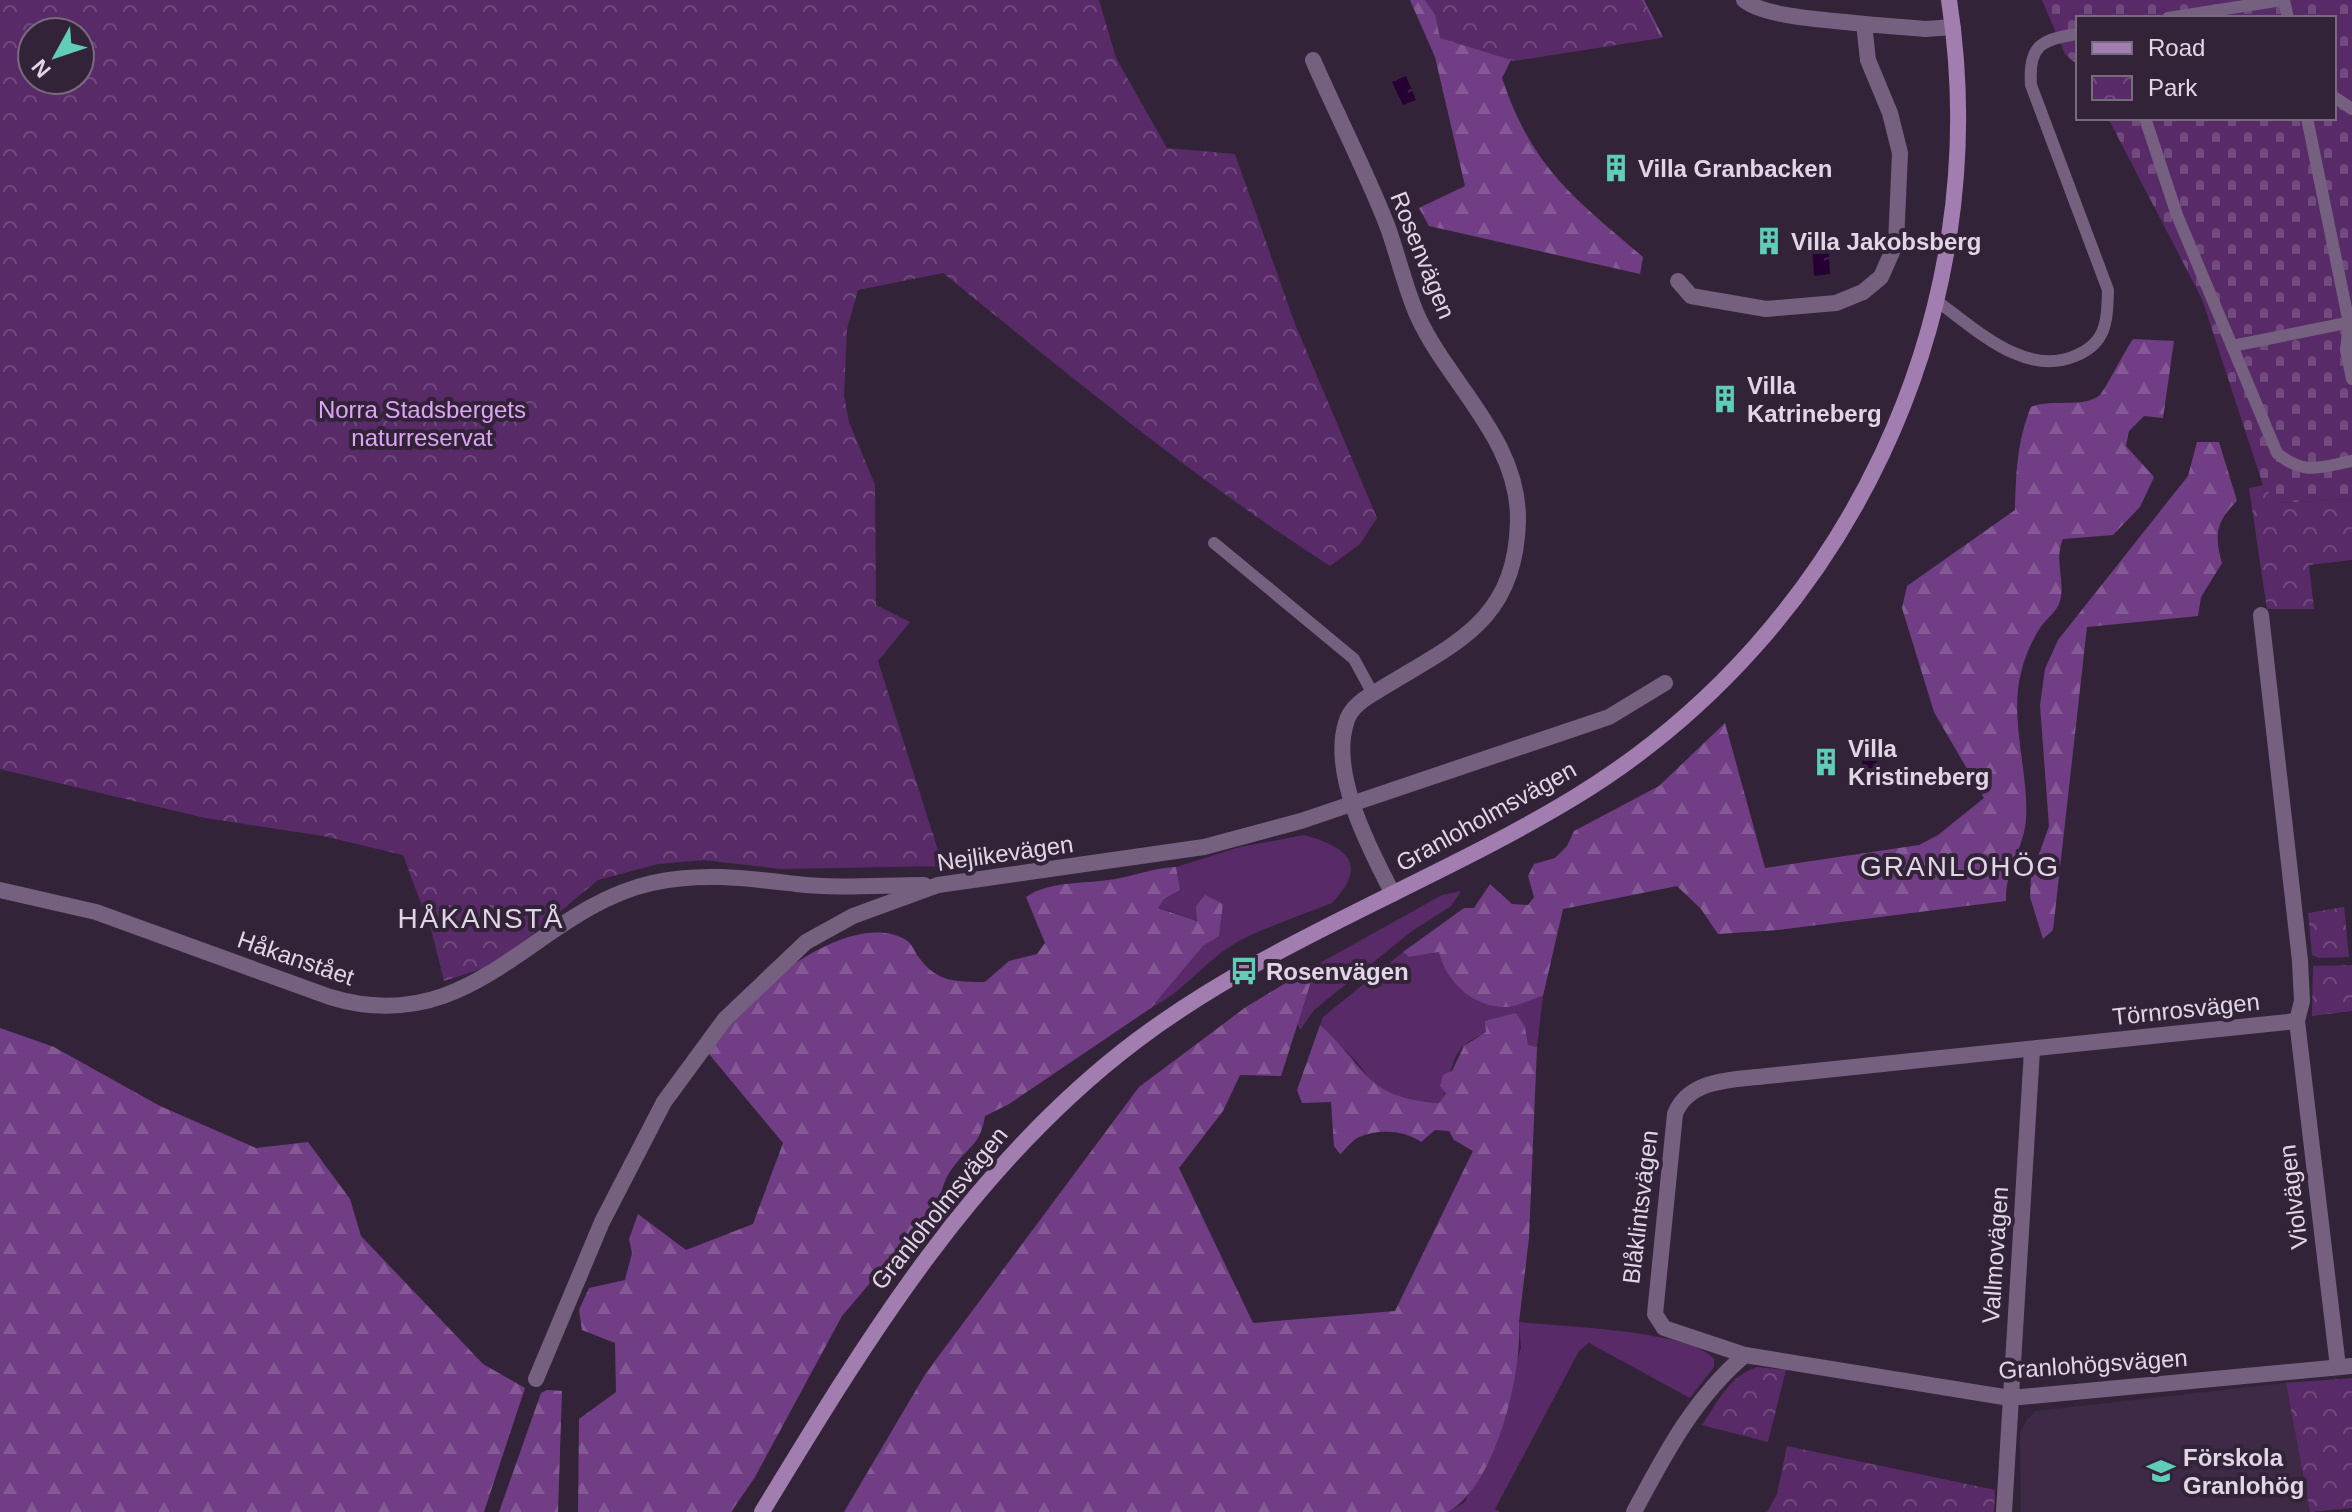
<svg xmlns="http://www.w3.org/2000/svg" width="2352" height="1512" viewBox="0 0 2352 1512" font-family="Arial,sans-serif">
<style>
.built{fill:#3e2a47}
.grass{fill:#582b68}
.forest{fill:url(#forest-firs)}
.cemetery{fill:url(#cemetery-stones)}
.park{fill:url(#park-crowns);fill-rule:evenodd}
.water{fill:url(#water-ripples)}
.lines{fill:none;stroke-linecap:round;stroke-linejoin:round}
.lane{stroke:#766080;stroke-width:12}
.street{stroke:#766080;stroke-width:16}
.secondary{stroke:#a17db0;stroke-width:16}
.labels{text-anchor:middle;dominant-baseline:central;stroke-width:8;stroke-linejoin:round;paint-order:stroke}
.poi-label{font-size:24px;font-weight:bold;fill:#e0d6e5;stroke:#332339;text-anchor:start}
.street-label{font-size:24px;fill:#e0d6e5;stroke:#332339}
.park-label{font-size:24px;fill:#dda5f4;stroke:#332339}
.quarter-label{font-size:28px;letter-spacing:2px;fill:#e0d6e5;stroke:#332339}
</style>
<defs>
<pattern id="forest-firs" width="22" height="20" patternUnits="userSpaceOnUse" patternTransform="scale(2)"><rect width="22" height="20" fill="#713e85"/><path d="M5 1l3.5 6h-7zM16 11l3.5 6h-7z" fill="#855996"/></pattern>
<pattern id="cemetery-stones" width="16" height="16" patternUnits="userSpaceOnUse" patternTransform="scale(2)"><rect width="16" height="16" fill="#582b68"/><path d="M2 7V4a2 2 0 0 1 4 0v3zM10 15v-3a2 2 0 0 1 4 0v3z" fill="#70497d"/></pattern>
<pattern id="park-crowns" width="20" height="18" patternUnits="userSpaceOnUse" patternTransform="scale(2)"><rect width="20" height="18" fill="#582b68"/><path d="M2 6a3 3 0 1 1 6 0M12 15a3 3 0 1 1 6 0" fill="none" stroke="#70497d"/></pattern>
<pattern id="water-ripples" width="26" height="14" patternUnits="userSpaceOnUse" patternTransform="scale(2)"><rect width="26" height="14" fill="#250031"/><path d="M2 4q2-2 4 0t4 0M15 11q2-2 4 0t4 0" fill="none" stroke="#44244f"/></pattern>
</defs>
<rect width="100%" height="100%" fill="#332339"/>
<!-- built -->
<polygon class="built" points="2286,1383 2310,1512 2021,1512 2020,1434 2026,1421 2036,1411"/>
<!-- grass -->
<g class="grass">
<path d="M1304,835C1346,847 1370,863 1332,903C1300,916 1264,927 1234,944C1203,963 1183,992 1151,1008L1203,946L1219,935L1223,904L1198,921L1157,907L1164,899L1180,890L1176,867L1240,847Z"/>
<polygon points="1461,891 1451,906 1412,931 1314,1010 1300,1030 1297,1023 1311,983 1302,973 1442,895"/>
<path d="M1403,952L1409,957L1439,952L1506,1007L1543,996L1537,1047L1528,1045L1525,1027C1499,1030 1465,1032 1454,1061C1448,1076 1449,1090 1439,1103L1402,1099L1376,1088L1357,1062L1320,1025L1323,1017Z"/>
<path d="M1519,1322C1561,1327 1690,1330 1714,1359V1367L1690,1398L1589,1343L1579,1351L1495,1509L1500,1512H1448L1465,1502L1521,1348Z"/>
</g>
<!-- forest -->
<g class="forest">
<path d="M1410,0H1644L1663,37L1511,60L1502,78C1532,168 1574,198 1643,257L1640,274L1429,226L1419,208L1465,186L1435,57Z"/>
<path d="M2133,339L2174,341L2163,418L2144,416L2129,431L2126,446L2154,477L2140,507L2113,535L2063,539C2053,561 2067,582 2059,604C2055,613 2045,620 2040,628C2032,640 2024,659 2021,673C2009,716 2029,775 2026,819C2024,849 2005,868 2006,901L1778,930L1718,934L1701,909L1677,886L1563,909L1543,996C1532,999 1518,1006 1507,1007C1474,1008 1446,982 1439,952L1409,957L1403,952L1464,908H1474L1490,884L1512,904L1528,905L1534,897L1528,876L1534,864L1555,858L1567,846L1574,831L1659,786L1725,723L1765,868L1919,845L1938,835L1984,798L1934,712L1902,608L1907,586L2015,510C2016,474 2017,441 2031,407C2051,398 2083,409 2100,395C2104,391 2126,349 2133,339Z"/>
<path d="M2197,442H2219L2237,501C2216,521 2214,536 2222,563L2201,597L2198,616L2087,627L2053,930L2043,939L2030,897L2031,877L2049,826L2040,705L2045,669L2058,640L2188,476Z"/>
<path d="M1176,867L1180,890L1164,899L1158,908L1197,921L1196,906L1205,895L1223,904L1219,936L1203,946L1151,1008L1009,1104L985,1116C980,1145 970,1145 954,1166C945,1177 942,1189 938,1203L842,1316L755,1477L731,1512H578L579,1419L616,1392L615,1343L582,1330L579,1310L589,1288L625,1280L632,1253L629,1239L638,1214L686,1250L753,1224L783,1143L709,1054C721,1038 733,1021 746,1005C777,970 859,912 906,940C912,943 915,953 920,959C937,982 957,982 985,982L1009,961L1037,954L1045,943L1026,897C1052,879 1090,885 1120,878C1140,874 1155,868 1176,867Z"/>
<path d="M1302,973L1311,982L1281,1076L1240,1075L1223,1111L1179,1168L1253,1323L1395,1311L1473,1151L1454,1140L1449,1131L1435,1130L1421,1142C1405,1130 1378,1129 1359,1137C1352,1140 1346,1149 1340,1154L1334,1146L1331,1102L1302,1103L1297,1090L1320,1025C1369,1069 1364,1098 1439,1103L1446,1093L1440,1086L1443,1075L1452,1071L1464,1046L1486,1032L1485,1021L1516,1013L1525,1027L1528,1045L1537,1047L1529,1238L1519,1322C1522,1375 1496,1485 1448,1512H844L926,1373L1139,1087L1246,1007Z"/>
<polygon points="0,1028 54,1047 160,1106 256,1148 308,1142 350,1199 361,1236 483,1364 525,1388 484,1512 0,1512"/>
<polygon points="547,1390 562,1391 558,1512 499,1512 541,1393"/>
</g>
<!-- cemetery -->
<polygon class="cemetery" points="2042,0 2352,0 2352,499 2276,503 2263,485 2202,299 2108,118 2334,118 2334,18 2078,18 2078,66 2065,54"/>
<!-- park -->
<g class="park">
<path d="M0,0H1099L1116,58L1167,148L1235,154L1295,324L1377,518L1360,544L1330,566C1193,478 1069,375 943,273L858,290L847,329L844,396L849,422L875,485L876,605L910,622L878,661L943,866L780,869L704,860L658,864L598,880L497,964L444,981L432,933L403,855L323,836L205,818L0,769ZM32,32H80V80H32Z"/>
<polygon points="1425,0 1642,0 1661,38 1514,61 1440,38 1435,15"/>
<polygon points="2263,485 2277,503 2352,499 2352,560 2309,565 2314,609 2267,609 2249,488"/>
<polygon points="2344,907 2349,957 2319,958 2312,955 2308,913"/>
<polygon points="2352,965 2352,1011 2312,1016 2313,966"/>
<path d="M1757,1367L1786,1370L1768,1442L1702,1425C1718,1402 1729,1376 1757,1367Z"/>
<polygon points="2352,1378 2352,1508 2310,1512 2286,1383"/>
<polygon points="1787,1446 1995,1490 1994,1512 1767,1512 1777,1494"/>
</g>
<!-- water -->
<g class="water">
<polygon points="1406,76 1416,100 1403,105 1392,82"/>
<polygon points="1828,243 1830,274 1814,276 1812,244"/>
<polygon points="1876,747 1880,779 1864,781 1861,749"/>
</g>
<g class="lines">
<!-- lane -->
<g class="lane">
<polyline points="2284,0 2288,18"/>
<polyline points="2168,18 2282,0"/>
<polyline points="2334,97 2352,109"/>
<path d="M2145,118L2177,215L2277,453C2303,476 2321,467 2352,461"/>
<polyline points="2307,118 2349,323 2346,350 2352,379"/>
<path d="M1938,302C1977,330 2025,377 2075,356C2107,343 2107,321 2108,290L2031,85C2028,45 2042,39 2078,34"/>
<polyline points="2232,346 2352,322"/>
<polyline points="1214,543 1354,659 1373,694"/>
</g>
<!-- street -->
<g class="street">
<path d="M1744,0C1765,18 1835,20 1864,24"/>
<path d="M1313,60C1337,115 1365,169 1387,225C1398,255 1405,288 1418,317C1449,384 1519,440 1518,520C1516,622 1455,643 1379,690C1365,698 1350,707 1346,723C1330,774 1370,850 1393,894"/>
<polyline points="1678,281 1691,296 1766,309 1836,303 1863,292 1881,277 1896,243 1900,153 1890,113 1868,60 1864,24 1926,29 1953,27"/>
<polyline points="2261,615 2300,961 2302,1001 2297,1021 2338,1367"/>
<path d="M0,890L96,912L330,997C474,1041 535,909 652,883C701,872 746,878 796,884C838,889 882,885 924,885"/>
<path d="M2297,1021L1767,1076C1734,1080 1689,1078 1675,1114L1655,1314L1664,1328L1745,1355L2010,1398L2352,1366"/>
<polyline points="536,1379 602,1222 664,1102 725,1019 806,942 853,916 938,885 1204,847 1301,821 1609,717 1665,683"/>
<path d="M1634,1512C1665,1454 1694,1398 1745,1355"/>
<polyline points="2004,1512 2032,1050"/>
</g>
<!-- secondary -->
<path class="secondary" d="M762,1512C867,1339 972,1165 1136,1041C1270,940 1432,884 1575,797C1846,632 1998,314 1949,0"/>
</g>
<!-- icons -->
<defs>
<symbol id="building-bare" viewBox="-9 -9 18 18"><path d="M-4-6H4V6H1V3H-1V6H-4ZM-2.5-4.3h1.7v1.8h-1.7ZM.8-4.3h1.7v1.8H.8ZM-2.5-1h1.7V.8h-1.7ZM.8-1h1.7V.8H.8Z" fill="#5eceb8" stroke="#332339" stroke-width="2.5" paint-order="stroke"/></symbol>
<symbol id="bus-bare" viewBox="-9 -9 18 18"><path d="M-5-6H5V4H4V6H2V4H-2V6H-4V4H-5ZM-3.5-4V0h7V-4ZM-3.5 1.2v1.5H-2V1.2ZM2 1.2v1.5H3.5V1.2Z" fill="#5eceb8" stroke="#332339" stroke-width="2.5" paint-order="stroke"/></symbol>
<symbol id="school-bare" viewBox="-9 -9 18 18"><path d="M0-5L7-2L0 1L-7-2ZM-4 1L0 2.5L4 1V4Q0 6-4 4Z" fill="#5eceb8" stroke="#332339" stroke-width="2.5" paint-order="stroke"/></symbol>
</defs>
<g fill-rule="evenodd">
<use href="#building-bare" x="1596" y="148" width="40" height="40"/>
<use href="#building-bare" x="1749" y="221" width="40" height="40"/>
<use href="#building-bare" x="1705" y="379" width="40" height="40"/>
<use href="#building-bare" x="1806" y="742" width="40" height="40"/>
<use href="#bus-bare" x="1224" y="951" width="40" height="40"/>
<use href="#school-bare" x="2141" y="1451" width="40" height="40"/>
</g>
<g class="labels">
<!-- poi labels -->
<g class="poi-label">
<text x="1638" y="168">Villa Granbacken</text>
<text x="1791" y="241">Villa Jakobsberg</text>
<text x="1747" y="385">Villa<tspan x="1747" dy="28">Katrineberg</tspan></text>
<text x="1848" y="748">Villa<tspan x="1848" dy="28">Kristineberg</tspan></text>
<text x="1266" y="971">Rosenvägen</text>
<text x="2183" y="1457">Förskola<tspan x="2183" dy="28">Granlohög</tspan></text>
</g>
<!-- street labels -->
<g class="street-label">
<text transform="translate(1423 255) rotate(68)">Rosenvägen</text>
<text transform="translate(1486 816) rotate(-29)">Granloholmsvägen</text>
<text transform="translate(1005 853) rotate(-8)">Nejlikevägen</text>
<text transform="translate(296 958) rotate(19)">Håkanstået</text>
<text transform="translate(2186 1009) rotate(-6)">Törnrosvägen</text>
<text transform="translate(2293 1197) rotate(-97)">Violvägen</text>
<text transform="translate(1640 1207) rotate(-83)">Blåklintsvägen</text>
<text transform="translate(939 1208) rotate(-51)">Granloholmsvägen</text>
<text transform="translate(1995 1255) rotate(-86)">Vallmovägen</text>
<text transform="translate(2093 1364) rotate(-4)">Granlohögsvägen</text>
</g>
<!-- park labels -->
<g class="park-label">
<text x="422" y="409">Norra Stadsbergets<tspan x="422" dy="28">naturreservat</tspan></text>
</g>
<!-- quarter labels -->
<g class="quarter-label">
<text x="1960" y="866">GRANLOHÖG</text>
<text x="481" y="918">HÅKANSTÅ</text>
</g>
</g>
<!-- legend -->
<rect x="2076" y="16" width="260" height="104" fill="#332339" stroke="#786b7e" stroke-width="2"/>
<rect x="2092" y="42" width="40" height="12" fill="#a17db0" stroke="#786b7e" stroke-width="2"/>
<text x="2148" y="56" font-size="24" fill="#e0d6e5">Road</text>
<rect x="2092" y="76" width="40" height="24" fill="url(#park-crowns)" stroke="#786b7e" stroke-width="2"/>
<text x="2148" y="96" font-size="24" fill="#e0d6e5">Park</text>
<!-- north arrow -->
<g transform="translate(56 56) rotate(230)"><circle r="38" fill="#332339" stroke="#786b7e" stroke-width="2"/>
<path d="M0-6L14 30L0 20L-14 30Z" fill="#5eceb8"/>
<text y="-12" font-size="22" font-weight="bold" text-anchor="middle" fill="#e0d6e5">N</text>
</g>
</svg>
